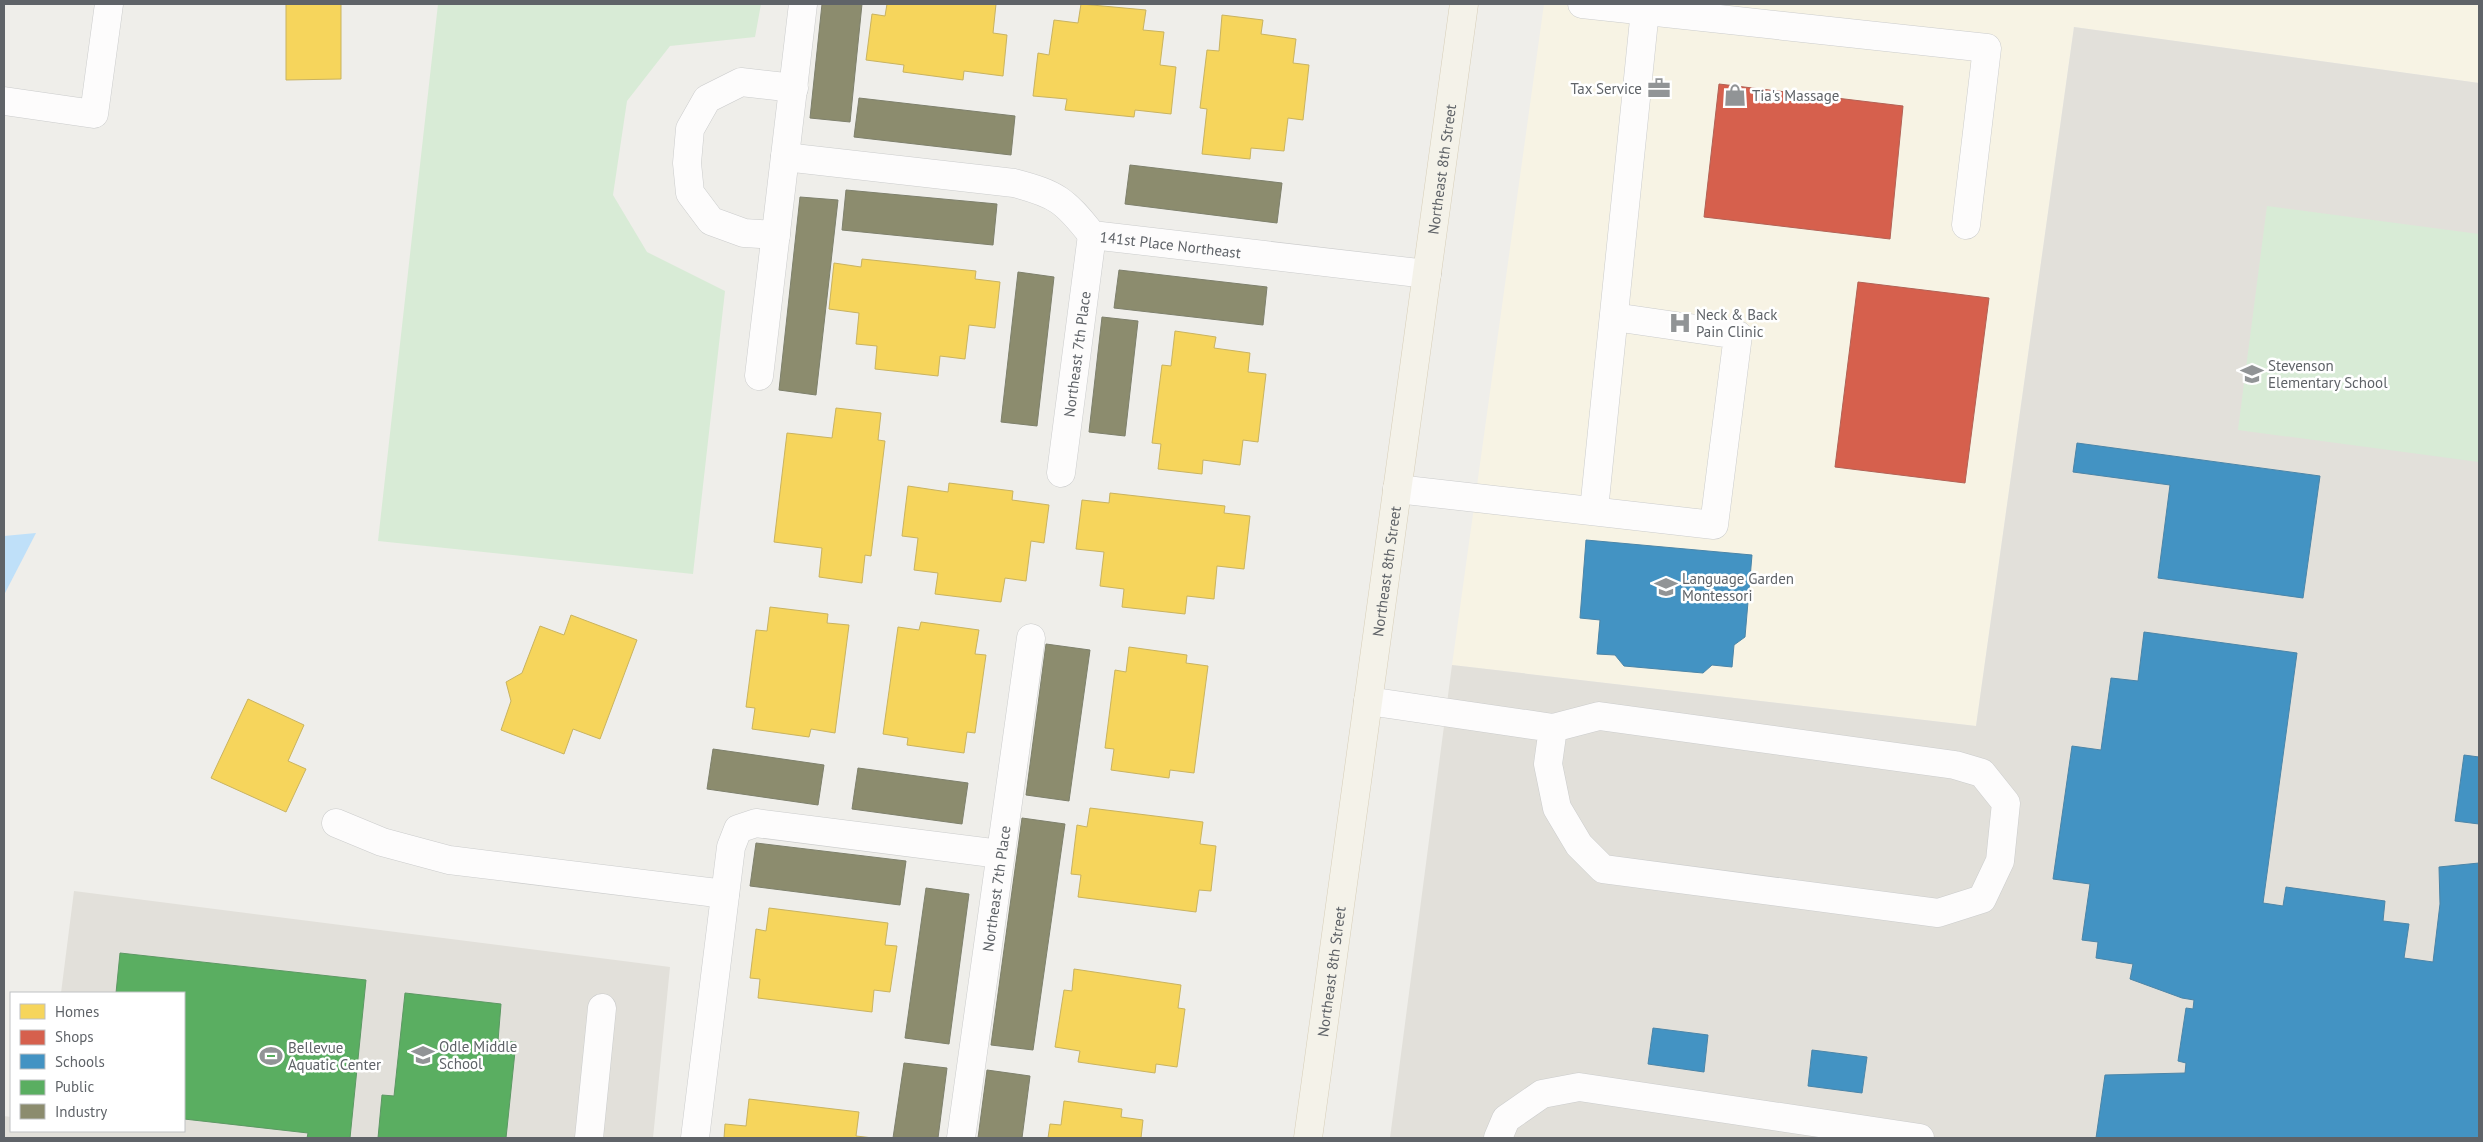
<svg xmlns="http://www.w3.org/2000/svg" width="2483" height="1142" viewBox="0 0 2483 1142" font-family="'PT Sans',sans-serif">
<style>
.commercial{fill:#f7f3e4}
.education{fill:#e2e0da}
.green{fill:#d8ebd6}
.water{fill:#bfe0f9}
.homes{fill:#f6d55c;stroke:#c9b360}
.shops{fill:#d6604d;stroke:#b26155}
.schools{fill:#4393c3;stroke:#4b85a8}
.public{fill:#5aae61;stroke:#5c9863}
.industry{fill:#8c8c6e;stroke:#7e806c}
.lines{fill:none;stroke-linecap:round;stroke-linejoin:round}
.minor-casing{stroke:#cbcccc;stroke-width:29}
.major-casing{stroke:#d7ceb8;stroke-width:29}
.minor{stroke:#fdfcfc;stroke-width:28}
.major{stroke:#f4f2e9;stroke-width:28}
.labels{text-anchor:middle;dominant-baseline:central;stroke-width:5;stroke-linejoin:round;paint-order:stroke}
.poi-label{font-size:15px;fill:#5f6368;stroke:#fff;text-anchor:start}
.street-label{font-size:15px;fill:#5f6368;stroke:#fff}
</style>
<rect width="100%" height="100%" fill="#efeeea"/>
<!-- commercial -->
<polygon class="commercial" points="1544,4 2479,4 2479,83 2074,27 1976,726 1452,665"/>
<!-- education -->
<g class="education">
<polygon points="2074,27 2479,83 2479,1138 1390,1138 1452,665 1976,726"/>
<polygon points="74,891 670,967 653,1138 4,1138 4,1116 11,1117 11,1131 184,1131 184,993 61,993"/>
</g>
<!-- green -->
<g class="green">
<polygon points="438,4 761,4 755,37 670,46 627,101 613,195 647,252 725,291 693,574 378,541"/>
<polygon points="2267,206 2479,234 2479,462 2238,430"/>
</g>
<!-- water -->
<polygon class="water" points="36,533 4,595 4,536"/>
<!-- homes -->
<g class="homes">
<polygon points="212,4 341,4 341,79 286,80 286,4"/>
<polygon points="887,4 996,4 993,33 1007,35 1003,76 964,71 963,80 903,72 904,65 866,60 872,14 885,16"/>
<polygon points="1081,4 1146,10 1143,30 1164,32 1160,65 1176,67 1171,114 1135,110 1134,117 1065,110 1067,99 1033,96 1038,53 1049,55 1054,20 1078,23"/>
<polygon points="1222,15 1263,20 1261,34 1296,39 1293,63 1309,65 1303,120 1288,118 1284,151 1251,148 1250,159 1202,154 1207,109 1200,108 1207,50 1219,51"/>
<polygon points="862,259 976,271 975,279 1000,282 995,328 969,325 965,359 940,356 938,376 875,369 877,346 856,344 859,313 829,309 834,263 861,267"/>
<polygon points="1175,331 1216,337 1214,348 1250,353 1248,372 1266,374 1258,442 1243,440 1240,465 1203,460 1202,474 1158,469 1161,444 1152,443 1162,365 1171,366"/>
<polygon points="836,408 881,413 878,440 885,441 871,556 865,555 862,583 819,577 822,548 774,542 787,433 832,438"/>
<polygon points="949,483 1013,491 1012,500 1049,505 1044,543 1031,541 1026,581 1005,578 1001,602 935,594 938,573 914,570 918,538 902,536 908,486 948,492"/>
<polygon points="1110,493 1225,506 1224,513 1250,516 1244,569 1217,566 1214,599 1187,596 1185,614 1122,607 1124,589 1100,586 1104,552 1076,549 1082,500 1109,503"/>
<polygon points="770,607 828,614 827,623 849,625 835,733 811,729 809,737 752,729 755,708 746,707 756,630 767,631"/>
<polygon points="571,615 637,640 600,739 573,729 564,754 501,730 511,701 506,682 522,673 540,626 564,635"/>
<polygon points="921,622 979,630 975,654 986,655 975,733 967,732 964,753 907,745 908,738 883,734 898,627 919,630"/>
<polygon points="1129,647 1187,655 1186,663 1208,666 1194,773 1170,770 1169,778 1111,770 1114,749 1105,748 1115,670 1126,672"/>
<polygon points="248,699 304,725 288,761 306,769 286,812 211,778"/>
<polygon points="1090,808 1203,822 1200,844 1216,846 1211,891 1199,890 1196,912 1078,897 1081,875 1071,874 1077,825 1087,827"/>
<polygon points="769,908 888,923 885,945 897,946 890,992 874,990 872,1012 758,998 760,979 750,978 756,929 766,931"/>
<polygon points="1074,969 1181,985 1178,1008 1185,1009 1177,1067 1156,1064 1155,1073 1078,1062 1080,1051 1055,1047 1064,990 1072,991"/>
<polygon points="749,1099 859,1112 856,1136 873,1138 724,1138 725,1124 746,1126"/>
<polygon points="1064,1101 1122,1109 1121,1117 1143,1120 1141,1138 1048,1138 1050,1124 1061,1125"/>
</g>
<!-- shops -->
<g class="shops">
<polygon points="1719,84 1903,106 1890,239 1704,217"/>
<polygon points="1858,282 1989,298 1965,483 1835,467"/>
</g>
<!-- schools -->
<g class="schools">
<polygon points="2077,443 2320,476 2303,598 2158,578 2170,485 2073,472"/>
<polygon points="1586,540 1752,555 1745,637 1734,645 1732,667 1712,665 1703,673 1624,666 1615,655 1597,654 1600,620 1580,618"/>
<polygon points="2144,632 2297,653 2263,903 2283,906 2286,887 2385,901 2383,921 2409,924 2404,958 2433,962 2440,904 2439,867 2479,863 2479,1138 2096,1138 2105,1075 2185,1073 2186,1063 2178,1061 2186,1008 2193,1009 2194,1000 2182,998 2130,979 2133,964 2096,958 2098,942 2082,940 2090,884 2053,879 2072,746 2101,750 2111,678 2138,681"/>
<polygon points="2464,755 2479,757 2479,824 2455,821"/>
<polygon points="1653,1028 1708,1035 1704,1072 1648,1064"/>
<polygon points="1812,1050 1867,1057 1862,1093 1808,1086"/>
</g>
<!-- public -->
<g class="public">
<polygon points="120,953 366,980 350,1138 307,1138 308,1133 184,1119 184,993 116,993"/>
<polygon points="405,993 501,1004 498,1041 516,1042 506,1138 378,1138 382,1095 394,1096"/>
</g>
<!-- industry -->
<g class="industry">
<polygon points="822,4 862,4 850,122 810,118"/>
<polygon points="859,98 1015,116 1011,155 854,137"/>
<polygon points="1130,165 1282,183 1277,223 1125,204"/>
<polygon points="846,190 997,204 993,245 842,230"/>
<polygon points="800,197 838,200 816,395 779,390"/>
<polygon points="1119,270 1267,287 1263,325 1114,308"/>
<polygon points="1018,272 1054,277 1037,426 1001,422"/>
<polygon points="1102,317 1138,321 1125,436 1089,432"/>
<polygon points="1046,644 1090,650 1069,801 1026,795"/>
<polygon points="713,749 824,765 818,805 707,789"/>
<polygon points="858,768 968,783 962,824 852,809"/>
<polygon points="1022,818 1065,824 1033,1050 991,1045"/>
<polygon points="756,843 906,861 900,905 750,886"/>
<polygon points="926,888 969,894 949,1044 905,1038"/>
<polygon points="904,1063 947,1068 938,1138 893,1138"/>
<polygon points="987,1070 1030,1076 1022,1138 978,1138"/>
</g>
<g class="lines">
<defs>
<g id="minor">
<polyline points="1582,4 1987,48 1966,225"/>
<polyline points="4,101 94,114 109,4"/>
<path id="s1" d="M785,157L1014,183C1056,194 1065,200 1092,235L1427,274"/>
<polyline points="776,235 744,233 711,221 690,193 687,163 690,129 707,99 741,82 794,88"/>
<polyline points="759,376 803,4"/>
<path id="s2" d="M1061,473L1092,235"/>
<polyline points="1397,489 1714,525 1738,335 1614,317"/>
<polyline points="1594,510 1645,10"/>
<polyline points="1368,701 1553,728 1599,716 1955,765 1982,773 2006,803 2000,861 1982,899 1938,913 1603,869 1579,845 1557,808 1548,764 1553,728"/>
<polyline points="336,823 382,842 449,860 725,894"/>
<polyline points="589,1138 602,1008"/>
<polyline points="695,1138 731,847 738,829 756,823 1000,854"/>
<path id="s3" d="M961,1138L1031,638"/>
<polyline points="1498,1138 1506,1119 1542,1094 1579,1087 1920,1138"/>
</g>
<g id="major">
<path id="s4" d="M1308,1138L1464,4"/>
</g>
</defs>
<!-- minor casing -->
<use href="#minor" class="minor-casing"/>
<!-- major casing -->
<use href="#major" class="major-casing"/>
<!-- minor -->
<use href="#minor" class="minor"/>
<!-- major -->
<use href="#major" class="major"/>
</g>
<!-- icons -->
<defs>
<symbol id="office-bare" viewBox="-9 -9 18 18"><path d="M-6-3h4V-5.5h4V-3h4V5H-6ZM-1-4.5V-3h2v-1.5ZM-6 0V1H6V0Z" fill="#919496" stroke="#fff" stroke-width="2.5" paint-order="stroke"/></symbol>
<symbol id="shop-bare" viewBox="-9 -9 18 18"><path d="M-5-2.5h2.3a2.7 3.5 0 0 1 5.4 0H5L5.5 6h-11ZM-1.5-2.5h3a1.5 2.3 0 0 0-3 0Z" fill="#919496" stroke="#fff" stroke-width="2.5" paint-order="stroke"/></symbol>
<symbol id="hospital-bare" viewBox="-9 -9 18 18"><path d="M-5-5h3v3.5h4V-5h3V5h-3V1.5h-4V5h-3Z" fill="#919496" stroke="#fff" stroke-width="2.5" paint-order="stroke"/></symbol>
<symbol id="school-bare" viewBox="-9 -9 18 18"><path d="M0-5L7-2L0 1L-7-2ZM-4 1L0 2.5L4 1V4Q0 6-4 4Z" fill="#919496" stroke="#fff" stroke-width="2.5" paint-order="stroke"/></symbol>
<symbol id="stadium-bare" viewBox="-9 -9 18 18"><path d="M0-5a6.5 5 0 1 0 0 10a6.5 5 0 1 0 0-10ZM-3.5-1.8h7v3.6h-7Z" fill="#919496" stroke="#fff" stroke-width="2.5" paint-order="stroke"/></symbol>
</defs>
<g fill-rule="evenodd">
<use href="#office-bare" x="1643" y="72" width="32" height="32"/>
<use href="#shop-bare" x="1719" y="79" width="32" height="32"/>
<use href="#hospital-bare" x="1664" y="307" width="32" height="32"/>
<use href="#school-bare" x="2236" y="358" width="32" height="32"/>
<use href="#school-bare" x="1650" y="571" width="32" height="32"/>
<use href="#school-bare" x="407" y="1039" width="32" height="32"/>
<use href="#stadium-bare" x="255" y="1040" width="32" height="32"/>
</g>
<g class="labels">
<!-- poi labels -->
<g class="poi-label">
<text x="1642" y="88" text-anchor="end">Tax Service</text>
<text x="1752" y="95">Tia's Massage</text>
<text x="1696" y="314">Neck &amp; Back<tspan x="1696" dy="17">Pain Clinic</tspan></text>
<text x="2268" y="365">Stevenson<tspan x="2268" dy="17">Elementary School</tspan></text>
<text x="1682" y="578">Language Garden<tspan x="1682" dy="17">Montessori</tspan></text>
<text x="439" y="1046">Odle Middle<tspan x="439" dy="17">School</tspan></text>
<text x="288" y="1047">Bellevue<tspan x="288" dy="17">Aquatic Center</tspan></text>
</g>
<!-- street labels -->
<g class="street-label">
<text stroke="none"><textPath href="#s4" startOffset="978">Northeast 8th Street</textPath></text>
<text stroke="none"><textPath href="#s1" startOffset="406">141st Place Northeast</textPath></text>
<text stroke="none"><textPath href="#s2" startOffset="120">Northeast 7th Place</textPath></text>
<text stroke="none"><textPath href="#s4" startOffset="572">Northeast 8th Street</textPath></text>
<text stroke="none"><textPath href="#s3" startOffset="252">Northeast 7th Place</textPath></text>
<text stroke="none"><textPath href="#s4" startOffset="168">Northeast 8th Street</textPath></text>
</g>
</g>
<!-- border -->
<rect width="2483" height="1142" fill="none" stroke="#5f6368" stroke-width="10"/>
<!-- legend -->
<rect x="10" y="992" width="175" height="140" fill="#ffffff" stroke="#bfc1c3"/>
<rect x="20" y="1004" width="25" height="15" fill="#f6d55c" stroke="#bfc1c3"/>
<text x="55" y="1017" font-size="15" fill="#5f6368">Homes</text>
<rect x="20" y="1030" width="25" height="15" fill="#d6604d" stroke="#bfc1c3"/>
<text x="55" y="1042" font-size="15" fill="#5f6368">Shops</text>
<rect x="20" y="1054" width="25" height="15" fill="#4393c3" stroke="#bfc1c3"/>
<text x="55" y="1067" font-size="15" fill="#5f6368">Schools</text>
<rect x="20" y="1080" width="25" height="15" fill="#5aae61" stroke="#bfc1c3"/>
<text x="55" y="1092" font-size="15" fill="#5f6368">Public</text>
<rect x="20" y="1104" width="25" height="15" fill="#8c8c6e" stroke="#bfc1c3"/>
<text x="55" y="1117" font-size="15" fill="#5f6368">Industry</text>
</svg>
